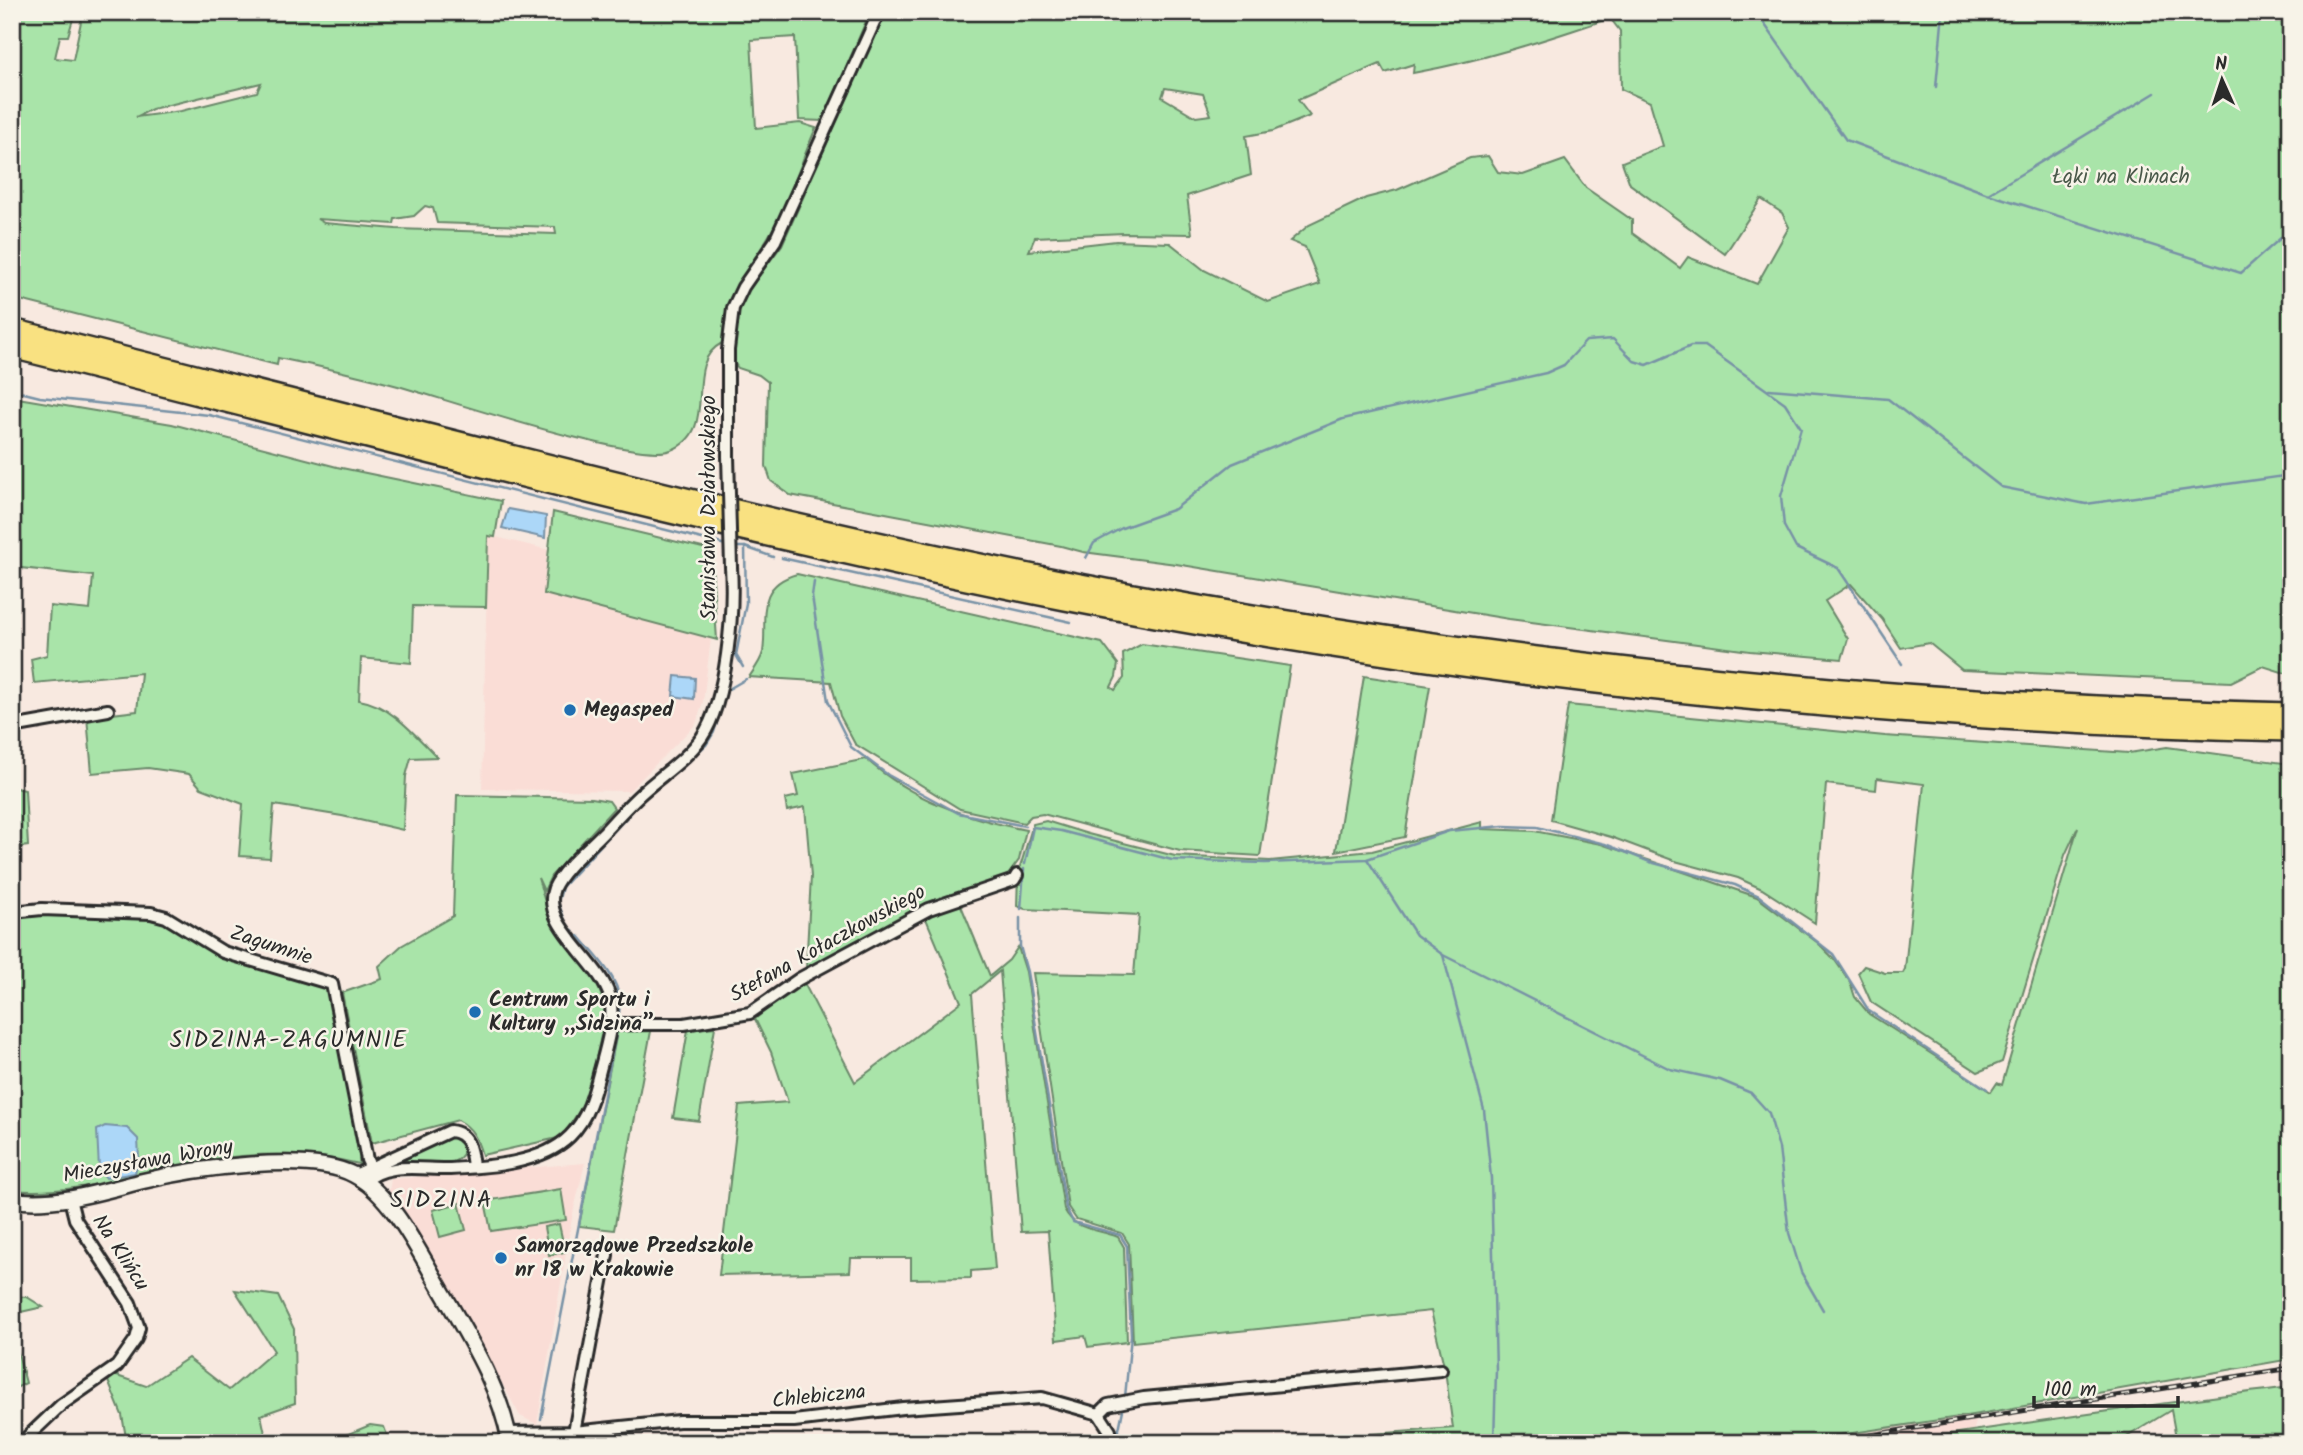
<svg xmlns="http://www.w3.org/2000/svg" width="2303" height="1455" viewBox="0 0 2303 1455" font-family="Kalam,sans-serif">
<style>
.built{fill:#faddd6}
.green{fill:#a9e4a9;stroke:#6a886a;stroke-width:2;fill-rule:evenodd}
.water{fill:#acd7f8;stroke:#7892a6;stroke-width:2}
.lines{fill:none;stroke-linecap:round;stroke-linejoin:round}
.stream{stroke:#7892a6;stroke-width:2.5}
.minor-casing{stroke:#2b2b2b;stroke-width:16}
.tertiary-casing{stroke:#2b2b2b;stroke-width:19}
.motorway-casing{stroke:#2b2b2b;stroke-width:26}
.minor{stroke:#f7f3e8;stroke-width:10}
.tertiary{stroke:#f7f3e8;stroke-width:14}
.motorway{stroke:#f9e181;stroke-width:21}
.rail-casing{stroke:#2b2b2b;stroke-width:5}
.rail{stroke:#f7f3e8;stroke-width:2.5;stroke-dasharray:8;stroke-linecap:butt}
.minor-bridge-casing{stroke:#2b2b2b;stroke-width:16;stroke-linecap:butt}
.minor-bridge{stroke:#f7f3e8;stroke-width:10}
.poi-dot{fill:#1f6fb2;stroke:#f7f3e8;stroke-width:2.5}
.labels{text-anchor:middle;dominant-baseline:central;stroke-width:5;stroke-linejoin:round;paint-order:stroke}
.park-label{font-size:21px;fill:#4a594a;stroke:#f7f3e8}
.street-label{font-size:21px;fill:#2b2b2b;stroke:#f7f3e8}
.poi-label{font-size:21px;font-weight:bold;fill:#2b2b2b;stroke:#f7f3e8;text-anchor:start}
.neighbourhood-label{font-size:23px;letter-spacing:2px;fill:#2b2b2b;stroke:#f7f3e8}
.quarter-label{font-size:24px;letter-spacing:2px;fill:#2b2b2b;stroke:#f7f3e8}
</style>
<rect width="100%" height="100%" fill="#f8e9e0"/>
<filter id="ink" filterUnits="userSpaceOnUse"><feTurbulence type="fractalNoise" baseFrequency=".0143" numOctaves="2"/><feDisplacementMap in="SourceGraphic" scale="14" xChannelSelector="R" yChannelSelector="G"/><feConvolveMatrix kernelMatrix="1 2 1 2 8 2 1 2 1" color-interpolation-filters="sRGB"/></filter>
<g filter="url(#ink)">
<!-- built -->
<g class="built">
<polygon points="488,535 549,550 544,594 711,638 703,702 696,724 629,791 482,789"/>
<polygon points="585,1163 572,1218 537,1424 520,1416 426,1244 389,1192 391,1179"/>
<polygon points="1979,1414 1973,1431 1891,1443 1786,1443"/>
</g>
<!-- green -->
<g class="green">
<path d="M12,12H75L68,36H60L55,58L73,60L83,12H870L823,121L799,120L795,37L751,40L756,128L800,123L816,128C802,159 792,193 776,223C752,270 724,286 722,343C680,365 722,430 671,450C637,464 445,399 398,386C358,375 318,366 278,358L277,365L12,298ZM261,83L257,92L181,111L136,117L152,109ZM425,206L433,208L437,223L555,227L556,234L396,229L324,223L317,219L394,224L395,219L414,216Z"/>
<path d="M885,12H2291V675L2263,666L2231,682L1962,670L1929,643L1901,648L1882,619L1851,584L1825,601L1848,639L1842,659L1750,651L1509,619L1176,564L1083,552L1061,546L790,495L771,481L766,466L768,382L759,375L738,368L731,358L738,310L743,297L782,245ZM1610,18L1620,31L1621,89L1650,102L1663,146L1622,162L1630,184L1725,254L1761,199L1782,213L1789,227L1757,284L1688,257L1680,268L1632,233V220L1586,188L1565,160L1523,175L1498,172L1488,156L1470,158L1397,190L1366,198L1309,225L1290,241L1305,247L1320,284L1268,302L1204,270L1170,243L1116,241L1029,251L1035,237L1124,233L1192,234L1187,196L1251,175L1246,136L1273,131L1310,116L1298,100L1380,64L1385,73L1414,64L1413,73C1480,61 1546,40 1610,18ZM1165,88L1203,94L1211,115L1196,117L1162,97Z"/>
<path d="M12,397L172,424L337,467L501,501L495,537L488,536L486,607L413,606L411,663L361,658L359,700C391,705 415,735 437,757L411,758L406,776L403,830L342,816L274,805L270,858L239,856L243,804L201,788L189,774L148,768L92,773L87,717L137,711L141,673L34,683L31,659L47,655L50,606L90,610L93,576L12,567Z"/>
<polygon points="553,512 711,550 717,640 544,594"/>
<path d="M797,574L1102,643L1118,664L1116,677L1111,687L1115,690L1124,678L1123,654L1142,644L1290,666L1260,856L1180,851L1043,814L1031,816L1024,823L960,809L855,744L840,716L831,682L749,677C754,670 761,661 763,652C768,620 753,586 797,574Z"/>
<polygon points="1364,676 1430,686 1405,837 1336,851"/>
<polygon points="1568,705 1885,736 2129,753 2167,747 2291,764 2291,1359 1979,1414 1786,1443 1346,1443 1346,1436 1453,1428 1445,1370 1431,1311 1133,1342 1129,1244 1122,1233 1076,1219 1068,1207 1033,973 1134,975 1139,915 1025,909 1017,906 1018,874 1033,824 1046,821 1088,834 1175,856 1270,861 1372,851 1482,822 1482,829 1534,831 1601,844 1757,897 1818,943 1834,959 1850,982 1855,997 1869,1014 1991,1092 1997,1083 2002,1085 2078,827 2065,855 2002,1062 1978,1072 1871,1002 1858,973 1864,966 1885,973 1903,973 1905,969 1924,784 1877,778 1876,790 1826,784 1815,923 1762,889 1738,878 1675,861 1611,837 1551,820"/>
<path d="M866,759C912,800 966,818 1026,830L1019,860L1005,879L806,969L811,876L805,807L787,811L785,799L798,796L793,774Z"/>
<polygon points="12,787 25,790 28,846 12,848"/>
<path d="M457,795L592,798L609,801L614,808L551,876L544,891L538,878C543,894 547,915 557,929C577,960 605,979 605,1018L587,1099L562,1137L482,1155C477,1139 474,1129 458,1120L372,1143L342,993L382,979L379,966L401,946L453,916Z"/>
<path d="M960,903L990,976L1009,960L1018,947L1026,972L1064,1209C1076,1232 1096,1228 1118,1237L1124,1247L1127,1342L1088,1347L1085,1336L1056,1340L1048,1231L1021,1232L1000,971L972,994L995,1269L971,1271V1278L911,1279V1258H851L850,1272L719,1275L739,1106L788,1102L771,1052L755,1019L802,979L855,1082L961,1002L924,914Z"/>
<path d="M40,914L150,917L279,973L331,990L361,1145L359,1164C297,1149 234,1153 172,1167C117,1179 69,1195 12,1190V918Z"/>
<polygon points="715,1027 699,1121 673,1118 688,1030"/>
<polygon points="651,1031 614,1230 579,1226 617,1032"/>
<path d="M450,1136L459,1139L465,1149C459,1173 414,1164 394,1164Z"/>
<polygon points="561,1189 566,1220 491,1231 485,1201"/>
<polygon points="459,1203 466,1230 440,1237 433,1210"/>
<polygon points="559,1224 565,1252 549,1255 544,1227"/>
<polygon points="235,1290 278,1296 294,1329 295,1403 261,1415 267,1443 127,1443 122,1415 108,1381 114,1375 146,1386 188,1358 229,1390 274,1351"/>
<polygon points="12,1296 27,1297 43,1307 12,1314"/>
<polygon points="12,1330 26,1383 12,1390"/>
<path d="M2291,1387V1443H2177L2171,1410L2120,1441L1891,1443C2024,1423 2157,1403 2291,1387Z"/>
<polygon points="370,1425 384,1427 390,1443 345,1443 346,1435"/>
</g>
<!-- water -->
<g class="water">
<polygon points="508,509 546,516 545,538 502,528"/>
<polygon points="675,676 695,678 694,699 673,696"/>
<polygon points="105,1126 127,1128 138,1139 139,1158 135,1173 106,1178 99,1169 97,1130"/>
</g>
<g class="lines">
<!-- stream -->
<g class="stream">
<polyline points="1756,12 1846,140 1988,194 2241,273 2291,229"/>
<polyline points="1936,87 1943,12"/>
<polyline points="1988,194 2155,93"/>
<polyline points="1769,389 1888,399 2001,487 2086,504 2291,475"/>
<polyline points="12,390 40,397 209,415 726,545"/>
<polyline points="735,547 745,547 773,557"/>
<polyline points="782,558 1071,622"/>
<polyline points="1086,558 1094,543 1122,528 1175,509 1232,464 1343,419 1546,373 1564,365 1586,341 1613,339 1634,361 1647,365 1691,346 1705,346 1785,403 1801,428 1781,496 1784,526 1796,548 1838,568 1902,664"/>
<polyline points="814,582 812,596 828,701 851,747 888,775 958,813 1025,826"/>
<polyline points="743,667 736,655 746,603 745,547"/>
<polyline points="648,796 706,745 714,732 727,690 746,679"/>
<polyline points="1367,859 1416,935 1443,955 1670,1069 1720,1080 1751,1093 1769,1113 1779,1148 1789,1233 1801,1272 1823,1310"/>
<polyline points="1025,864 1033,827 1061,831 1172,860 1265,863 1367,859 1449,831 1503,826 1537,827 1605,844 1650,862 1735,885 1759,896 1833,954 1869,1011 1987,1089"/>
<polyline points="1021,909 1024,869"/>
<polyline points="1020,918 1020,946 1027,972 1066,1208 1073,1222 1120,1235 1127,1246 1131,1336 1125,1397"/>
<polyline points="565,920 558,903 562,887 631,813"/>
<polyline points="571,929 573,930"/>
<path d="M579,936C598,959 625,982 619,1013"/>
<polyline points="1443,955 1484,1110 1491,1178 1496,1370 1494,1443"/>
<polyline points="541,1419 616,1034"/>
<polyline points="1117,1439 1124,1405"/>
<polyline points="545,1443 545,1439"/>
</g>
<defs>
<g id="minor">
<polyline points="728,456 728,350 733,308 743,287 775,241 879,12"/>
<polyline points="12,727 108,710"/>
<polyline points="12,912 42,909 151,913 166,917 223,952 332,984 367,1160 374,1174"/>
<polyline points="610,1024 684,1024 750,1013 799,979 929,909 1014,880 1017,875"/>
<path d="M355,1175L450,1131C469,1133 471,1150 473,1166"/>
<path d="M364,1183C384,1161 423,1170 450,1169C488,1167 542,1164 570,1136C588,1118 594,1094 600,1070C606,1048 615,1019 610,997C600,961 540,925 554,888C563,868 588,849 603,833C616,819 629,804 644,791C663,774 687,759 702,737C727,700 734,611 731,567"/>
<polyline points="1099,1414 1108,1405 1144,1398 1441,1370"/>
<polyline points="574,1432 607,1255"/>
<polyline points="509,1433 574,1432 679,1421 794,1421 903,1408 1042,1398 1099,1414 1110,1431 1112,1443"/>
<polyline points="21,1443 61,1405 117,1366 136,1339 139,1328 130,1303 75,1219 70,1199"/>
</g>
<path id="tertiary" d="M12,1200C58,1206 100,1192 143,1181C192,1169 310,1151 354,1175C390,1194 415,1244 435,1279C464,1330 500,1384 510,1443"/>
<g id="motorway">
<path d="M12,330C380,421 750,524 1122,593C1508,665 1899,705 2291,714"/>
<path d="M12,347C362,434 711,529 1065,599C1469,678 1880,721 2291,730"/>
</g>
</defs>
<!-- minor casing -->
<use href="#minor" class="minor-casing"/>
<!-- tertiary casing -->
<use href="#tertiary" class="tertiary-casing"/>
<!-- motorway casing -->
<use href="#motorway" class="motorway-casing"/>
<!-- minor -->
<use href="#minor" class="minor"/>
<!-- tertiary -->
<use href="#tertiary" class="tertiary"/>
<!-- motorway -->
<use href="#motorway" class="motorway"/>
<defs>
<polyline id="rail" points="1821,1443 2291,1368"/>
</defs>
<!-- rail casing -->
<use href="#rail" class="rail-casing"/>
<!-- rail -->
<use href="#rail" class="rail"/>
<defs>
<polyline id="minor-bridge" points="728,456 731,567"/>
</defs>
<!-- minor-bridge casing -->
<use href="#minor-bridge" class="minor-bridge-casing"/>
<!-- minor-bridge -->
<use href="#minor-bridge" class="minor-bridge"/>
</g>
</g>
<!-- markers -->
<g class="poi-dot">
<circle cx="570" cy="710" r="7"/>
<circle cx="475" cy="1012" r="7"/>
<circle cx="501" cy="1258" r="7"/>
</g>
<g class="labels">
<!-- park labels -->
<g class="park-label">
<text x="2121" y="177">Łąki na Klinach</text>
</g>
<!-- street labels -->
<g class="street-label">
<text transform="translate(709 508) rotate(-90)">Stanisława Działowskiego</text>
<text transform="translate(828 944) rotate(-29)">Stefana Kołaczkowskiego</text>
<text transform="translate(271 946) rotate(18)">Zagumnie</text>
<text transform="translate(148 1162) rotate(-10)">Mieczysława Wrony</text>
<text transform="translate(120 1253) rotate(57)">Na Klińcu</text>
<text transform="translate(819 1397) rotate(-6)">Chlebiczna</text>
</g>
<!-- poi labels -->
<g class="poi-label">
<text x="584" y="710">Megasped</text>
<text x="489" y="1000">Centrum Sportu i<tspan x="489" dy="24">Kultury „Sidzina”</tspan></text>
<text x="515" y="1246">Samorządowe Przedszkole<tspan x="515" dy="24">nr 18 w Krakowie</tspan></text>
</g>
<!-- neighbourhood labels -->
<g class="neighbourhood-label">
<text x="289" y="1041">SIDZINA-ZAGUMNIE</text>
</g>
<!-- quarter labels -->
<g class="quarter-label">
<text x="442" y="1200">SIDZINA</text>
</g>
</g>
<!-- margin -->
<rect width="2303" height="1455" fill="none" stroke="#f7f3e8" stroke-width="42"/>
<rect x="21" y="21" width="2261" height="1413" fill="none" stroke="#2b2b2b" stroke-width="2.5" filter="url(#ink)"/>
<!-- north arrow -->
<g transform="translate(2222 80) rotate(357)" stroke="#f7f3e8" stroke-width="5" paint-order="stroke">
<path d="M0-5L12 26L0 18L-12 26Z" fill="#2b2b2b"/>
<text y="-10" font-size="19" font-weight="bold" text-anchor="middle" fill="#2b2b2b">N</text>
</g>
<!-- scale -->
<path d="M2034 1396v10h144v-10" fill="none" stroke="#2b2b2b" stroke-width="3.5"/>
<text x="2044" y="1396" font-size="21" fill="#2b2b2b" stroke="#f7f3e8" stroke-width="5" paint-order="stroke">100 m</text>
</svg>
